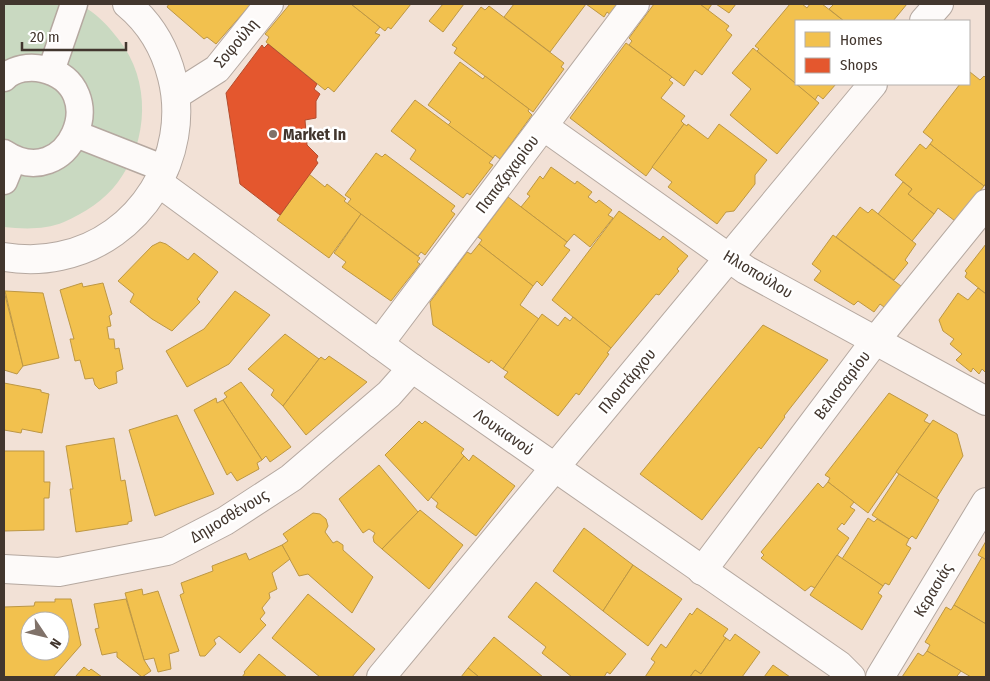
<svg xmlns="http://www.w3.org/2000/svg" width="990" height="681" viewBox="0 0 990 681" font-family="'Fira Sans Condensed',sans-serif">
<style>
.green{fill:#c9d9c1}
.homes{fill:#f2c14e;stroke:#bd9744;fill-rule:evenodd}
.shops{fill:#e4572e;stroke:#b34d2e}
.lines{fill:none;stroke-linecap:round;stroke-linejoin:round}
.pedestrian-casing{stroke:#b5a8a0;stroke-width:29}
.minor-casing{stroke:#b5a8a0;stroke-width:30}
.tertiary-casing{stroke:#b5a8a0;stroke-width:30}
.pedestrian{stroke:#fdfaf9;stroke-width:26}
.minor{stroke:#fdfaf9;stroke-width:28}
.tertiary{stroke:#fdfaf9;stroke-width:28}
.poi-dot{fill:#807269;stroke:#fff;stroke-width:2}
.labels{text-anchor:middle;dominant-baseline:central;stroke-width:5;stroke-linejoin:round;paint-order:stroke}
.street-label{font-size:16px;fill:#42362e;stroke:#fff}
.poi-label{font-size:16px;font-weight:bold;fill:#42362e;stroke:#fff;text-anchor:start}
</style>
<rect width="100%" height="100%" fill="#f2e1d6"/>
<!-- green -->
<path class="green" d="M4,4C16,4 72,1 80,5C96,12 108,26 119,40C151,80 149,141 118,182C105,200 84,213 64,222C45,230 23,229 4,227Z"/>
<!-- homes -->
<g class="homes">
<polygon points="169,4 251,4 216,44 207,37 204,39 167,7"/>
<polygon points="290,4 351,4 380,27 375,33 380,35 334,92 328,87 325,90 266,42 269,37 265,34"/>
<polygon points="351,4 411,4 391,29 388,27 385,31"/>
<polygon points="443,4 464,4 443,32 429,21"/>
<polygon points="514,4 586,4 550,52 504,17"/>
<polygon points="586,4 619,4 611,15 607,12 604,17"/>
<polygon points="654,4 700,4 729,26 726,30 732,35 702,75 695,70 684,86 629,45 632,41 629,38"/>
<polygon points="700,4 712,4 708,10"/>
<polygon points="716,4 736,4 729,13"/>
<polygon points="790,4 802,4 807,8 810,4 822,4 844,21 796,21 796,84 836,84 823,99 818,95 815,100 757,51 759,49 755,46"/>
<polygon points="834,4 907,4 893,21 844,21 829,9"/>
<polygon points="489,6 564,63 561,67 564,69 533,112 454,53 457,48 452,45 481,7 485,10"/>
<polygon points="626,43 672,77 669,80 673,83 661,98 685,116 681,121 684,124 646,176 570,118"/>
<polygon points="753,48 819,103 777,154 730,115 751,89 732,73"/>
<polygon points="460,62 483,79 485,76 529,109 528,111 532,115 500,159 495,155 493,158 448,125 451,122 428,105"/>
<polygon points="970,72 980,80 984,76 986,78 986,183 984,186 930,144 933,140 923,132 960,84 969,84"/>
<polygon points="415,100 493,158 489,163 493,165 470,195 467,193 463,198 410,159 416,150 391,131"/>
<polygon points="684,124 687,126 688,124 708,139 719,124 767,160 755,175 755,184 734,211 726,212 717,224 668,187 672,182 652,167"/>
<polygon points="920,144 926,149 930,144 984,186 980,191 983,193 959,224 938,208 934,214 908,194 912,189 895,175"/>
<polygon points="376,153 382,157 385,154 455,206 451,211 455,214 425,255 421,252 418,256 347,204 351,199 345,195"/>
<polygon points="551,167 575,184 577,181 592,192 588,197 596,203 599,200 612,210 608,215 613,218 590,247 574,234 567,242 521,207 530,196 527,194 540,176 543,179"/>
<polygon points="309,174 325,187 327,184 346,199 344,201 361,214 329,258 277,220"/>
<polygon points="903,182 912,189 908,194 934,214 912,241 878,214"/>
<polygon points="508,197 567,242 564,246 570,250 542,286 537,281 533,286 479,244 482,240 478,237"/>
<polygon points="860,207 868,213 872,209 916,244 905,260 908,263 894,280 836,237"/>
<polygon points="619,211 660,240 663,236 688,256 677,269 679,271 659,295 656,294 611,348 552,300"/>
<polygon points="361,214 420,258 417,262 420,264 391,301 342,267 346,262 334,253"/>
<polygon points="833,235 905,289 888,310 880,304 874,312 858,301 854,305 814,280 821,271 812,264"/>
<polygon points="160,242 166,244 188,260 194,253 218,272 197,299 200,302 172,331 152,319 130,302 134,294 118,281 152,246"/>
<polygon points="479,244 533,286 520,305 539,319 503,369 491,360 489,363 433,325 430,302 467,252 471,254"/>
<polygon points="986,244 986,294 965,277 967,273 965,271"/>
<polygon points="82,283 83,287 103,283 112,314 109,316 111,326 107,327 109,339 114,339 115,349 119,348 123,369 116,372 117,383 99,389 95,385 93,378 85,379 80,360 75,361 70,339 74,339 60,290"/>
<polygon points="978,288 986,294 986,373 982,369 979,374 973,368 971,372 956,360 962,354 950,344 954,339 943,331 939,320 958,293 968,300"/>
<polygon points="4,291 23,366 17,374 4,370"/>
<polygon points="5,291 43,293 59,358 23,366"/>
<polygon points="235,291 270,315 229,364 187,387 166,351 204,329"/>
<polygon points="542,314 558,326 565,317 570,321 573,317 611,348 607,353 609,354 579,395 576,393 558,416 504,377 508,372 503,369"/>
<polygon points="763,325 828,360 784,416 785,417 761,449 759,447 702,520 640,474"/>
<polygon points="285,334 319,359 283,406 271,395 274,390 248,369"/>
<polygon points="329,356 367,382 306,435 283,406 319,359 321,357 325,360"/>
<polygon points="241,382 291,447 270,462 266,456 262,460 223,400 227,397 224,393"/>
<polygon points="4,383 41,390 41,392 49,394 42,433 22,429 21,433 4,430"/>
<polygon points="889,393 928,415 924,421 930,424 868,513 828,482 830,478 825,475"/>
<polygon points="216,398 217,403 223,400 262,460 257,463 259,469 237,481 231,472 227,475 194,410"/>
<polygon points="177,415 214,494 155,516 129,430"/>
<polygon points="933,420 957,434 963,456 936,499 896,472"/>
<polygon points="419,421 422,424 425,421 464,449 461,453 464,456 428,501 385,455"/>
<polygon points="114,438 121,481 125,480 132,521 128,522 128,524 76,532 70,489 73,489 66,446"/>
<polygon points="4,451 44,451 44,482 50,482 49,498 44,498 44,530 4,531"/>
<polygon points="473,455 515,486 476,536 436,507 438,503 431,497 464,456 469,461"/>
<polygon points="379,465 418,512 382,549 374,542 373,537 375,533 369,529 363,533 339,499"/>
<polygon points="899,474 939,500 916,539 912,536 909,539 872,515"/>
<polygon points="828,482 854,502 850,507 855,510 844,525 842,523 837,529 849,538 815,588 811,586 805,591 761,558 764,555 761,552 818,483 823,488"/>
<polygon points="420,510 463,545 429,589 382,549"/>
<polygon points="313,513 320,514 326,519 328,526 325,532 333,543 337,541 343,545 343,550 373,577 352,613 308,574 299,576 282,545 288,541 283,534"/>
<polygon points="868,518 874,522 877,519 909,539 906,545 911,548 889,585 885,583 883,586 842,559"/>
<polygon points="584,528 633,565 603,611 553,571"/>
<polygon points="986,541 986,560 978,555"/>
<polygon points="282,545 290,559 272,573 277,589 269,593 270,598 262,608 265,613 260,619 266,625 240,653 219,636 214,640 216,644 205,656 200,656 180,595 184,593 181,583 213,571 212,566 246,553 249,560"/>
<polygon points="837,555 883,586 878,593 882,596 862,630 810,595"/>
<polygon points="982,557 986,560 986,624 954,605"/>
<polygon points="633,565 682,599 648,646 603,611"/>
<polygon points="536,582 626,654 610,674 607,672 604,677 572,677 542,653 546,647 508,617"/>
<polygon points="142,589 143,595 158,591 179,651 169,654 171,669 158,672 154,658 144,660 125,593"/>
<polygon points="308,594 375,649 352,677 320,677 272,638"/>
<path d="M55,599H71L81,645L53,677H5L4,676V607L34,606L35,602H55ZM30,621H60V651H30Z"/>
<polygon points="126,599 144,660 151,671 142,677 117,657 117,652 102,655 95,629 99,628 94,604"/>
<polygon points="954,605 986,624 986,677 971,677 927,651 930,645 925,642 946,607 951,610"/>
<polygon points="697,608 728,629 723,636 726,638 701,674 695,670 690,677 645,677 655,662 651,659 661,644 666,648 690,613 692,615"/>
<polygon points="735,634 760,652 742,677 690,677 695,670 701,674 726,638 730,641"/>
<polygon points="494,637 543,677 479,677 468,668"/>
<polygon points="927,651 961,671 957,676 958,677 902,677 918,653 923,656"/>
<polygon points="259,654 287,677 242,677 245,673 244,672"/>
<polygon points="773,665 790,677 764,677"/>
<polygon points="84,667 89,671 91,669 102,677 75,677"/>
<polygon points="468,668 479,677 461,677"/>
</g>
<!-- shops -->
<polygon class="shops" points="268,44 317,84 314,89 320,94 316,101 316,118 305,120 307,145 318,156 316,160 318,163 280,215 240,184 226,93 262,45 264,48"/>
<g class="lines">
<defs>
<g id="pedestrian">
<polyline points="51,71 74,4"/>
<path d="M4,78C14,68 30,66 43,69C115,86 69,196 4,153"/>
<polyline points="76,134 165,169"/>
<polyline points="4,181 13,159"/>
</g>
<g id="minor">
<polyline points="176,95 217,69 269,4"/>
<polyline points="543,126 746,270 986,401"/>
<polyline points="159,183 412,368 839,665 851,677"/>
<path d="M4,257C23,260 42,260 60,256C140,240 192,156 172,77C165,49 150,23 127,4"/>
<polyline points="379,344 635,4"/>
<polyline points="4,569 59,572 167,551 225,521 291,478 389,394 412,368"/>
<polyline points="702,571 875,341 986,204"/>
<polyline points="880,677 986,502"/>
</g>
<g id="tertiary">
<polyline points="924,21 939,4"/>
<polyline points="381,677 873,84"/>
</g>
</defs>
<!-- pedestrian casing -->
<use href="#pedestrian" class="pedestrian-casing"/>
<!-- minor casing -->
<use href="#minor" class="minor-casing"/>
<!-- tertiary casing -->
<use href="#tertiary" class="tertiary-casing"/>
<!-- pedestrian -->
<use href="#pedestrian" class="pedestrian"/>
<!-- minor -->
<use href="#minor" class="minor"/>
<!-- tertiary -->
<use href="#tertiary" class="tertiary"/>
</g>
<!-- markers -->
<circle class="poi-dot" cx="273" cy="134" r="5"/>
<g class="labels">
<!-- street labels -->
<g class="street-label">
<text transform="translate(236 43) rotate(-50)">Σοφούλη</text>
<text transform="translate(507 174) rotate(-53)">Παπαζαχαρίου</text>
<text transform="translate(758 274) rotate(31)">Ηλιοπούλου</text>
<text transform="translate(627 381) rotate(-50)">Πλουτάρχου</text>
<text transform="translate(842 385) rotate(-53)">Βελισσαρίου</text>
<text transform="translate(504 432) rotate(35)">Λουκιανού</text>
<text transform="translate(229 516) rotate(-31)">Δημοσθένους</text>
<text transform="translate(933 590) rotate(-59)">Κερασιάς</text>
</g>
<!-- poi labels -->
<g class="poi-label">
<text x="283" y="134">Market In</text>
</g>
</g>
<!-- border -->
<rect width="990" height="681" fill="none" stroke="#42362e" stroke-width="10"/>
<!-- legend -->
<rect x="795" y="20" width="175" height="65" fill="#ffffff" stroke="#b3afab"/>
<rect x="805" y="32" width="25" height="15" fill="#f2c14e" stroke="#b3afab"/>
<text x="840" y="45" font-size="15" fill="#42362e">Homes</text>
<rect x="805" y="58" width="25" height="15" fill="#e4572e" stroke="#b3afab"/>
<text x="840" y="70" font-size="15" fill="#42362e">Shops</text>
<!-- north arrow -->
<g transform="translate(45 636) rotate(125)"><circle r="24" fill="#ffffff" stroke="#b3afab"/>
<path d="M0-4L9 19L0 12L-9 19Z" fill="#807269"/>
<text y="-8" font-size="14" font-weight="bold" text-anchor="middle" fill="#42362e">N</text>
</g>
<!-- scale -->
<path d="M22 42v8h104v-8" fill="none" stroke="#42362e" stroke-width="2.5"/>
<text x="30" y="42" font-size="15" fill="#42362e" stroke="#ffffff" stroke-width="4" paint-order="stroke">20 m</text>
</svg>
